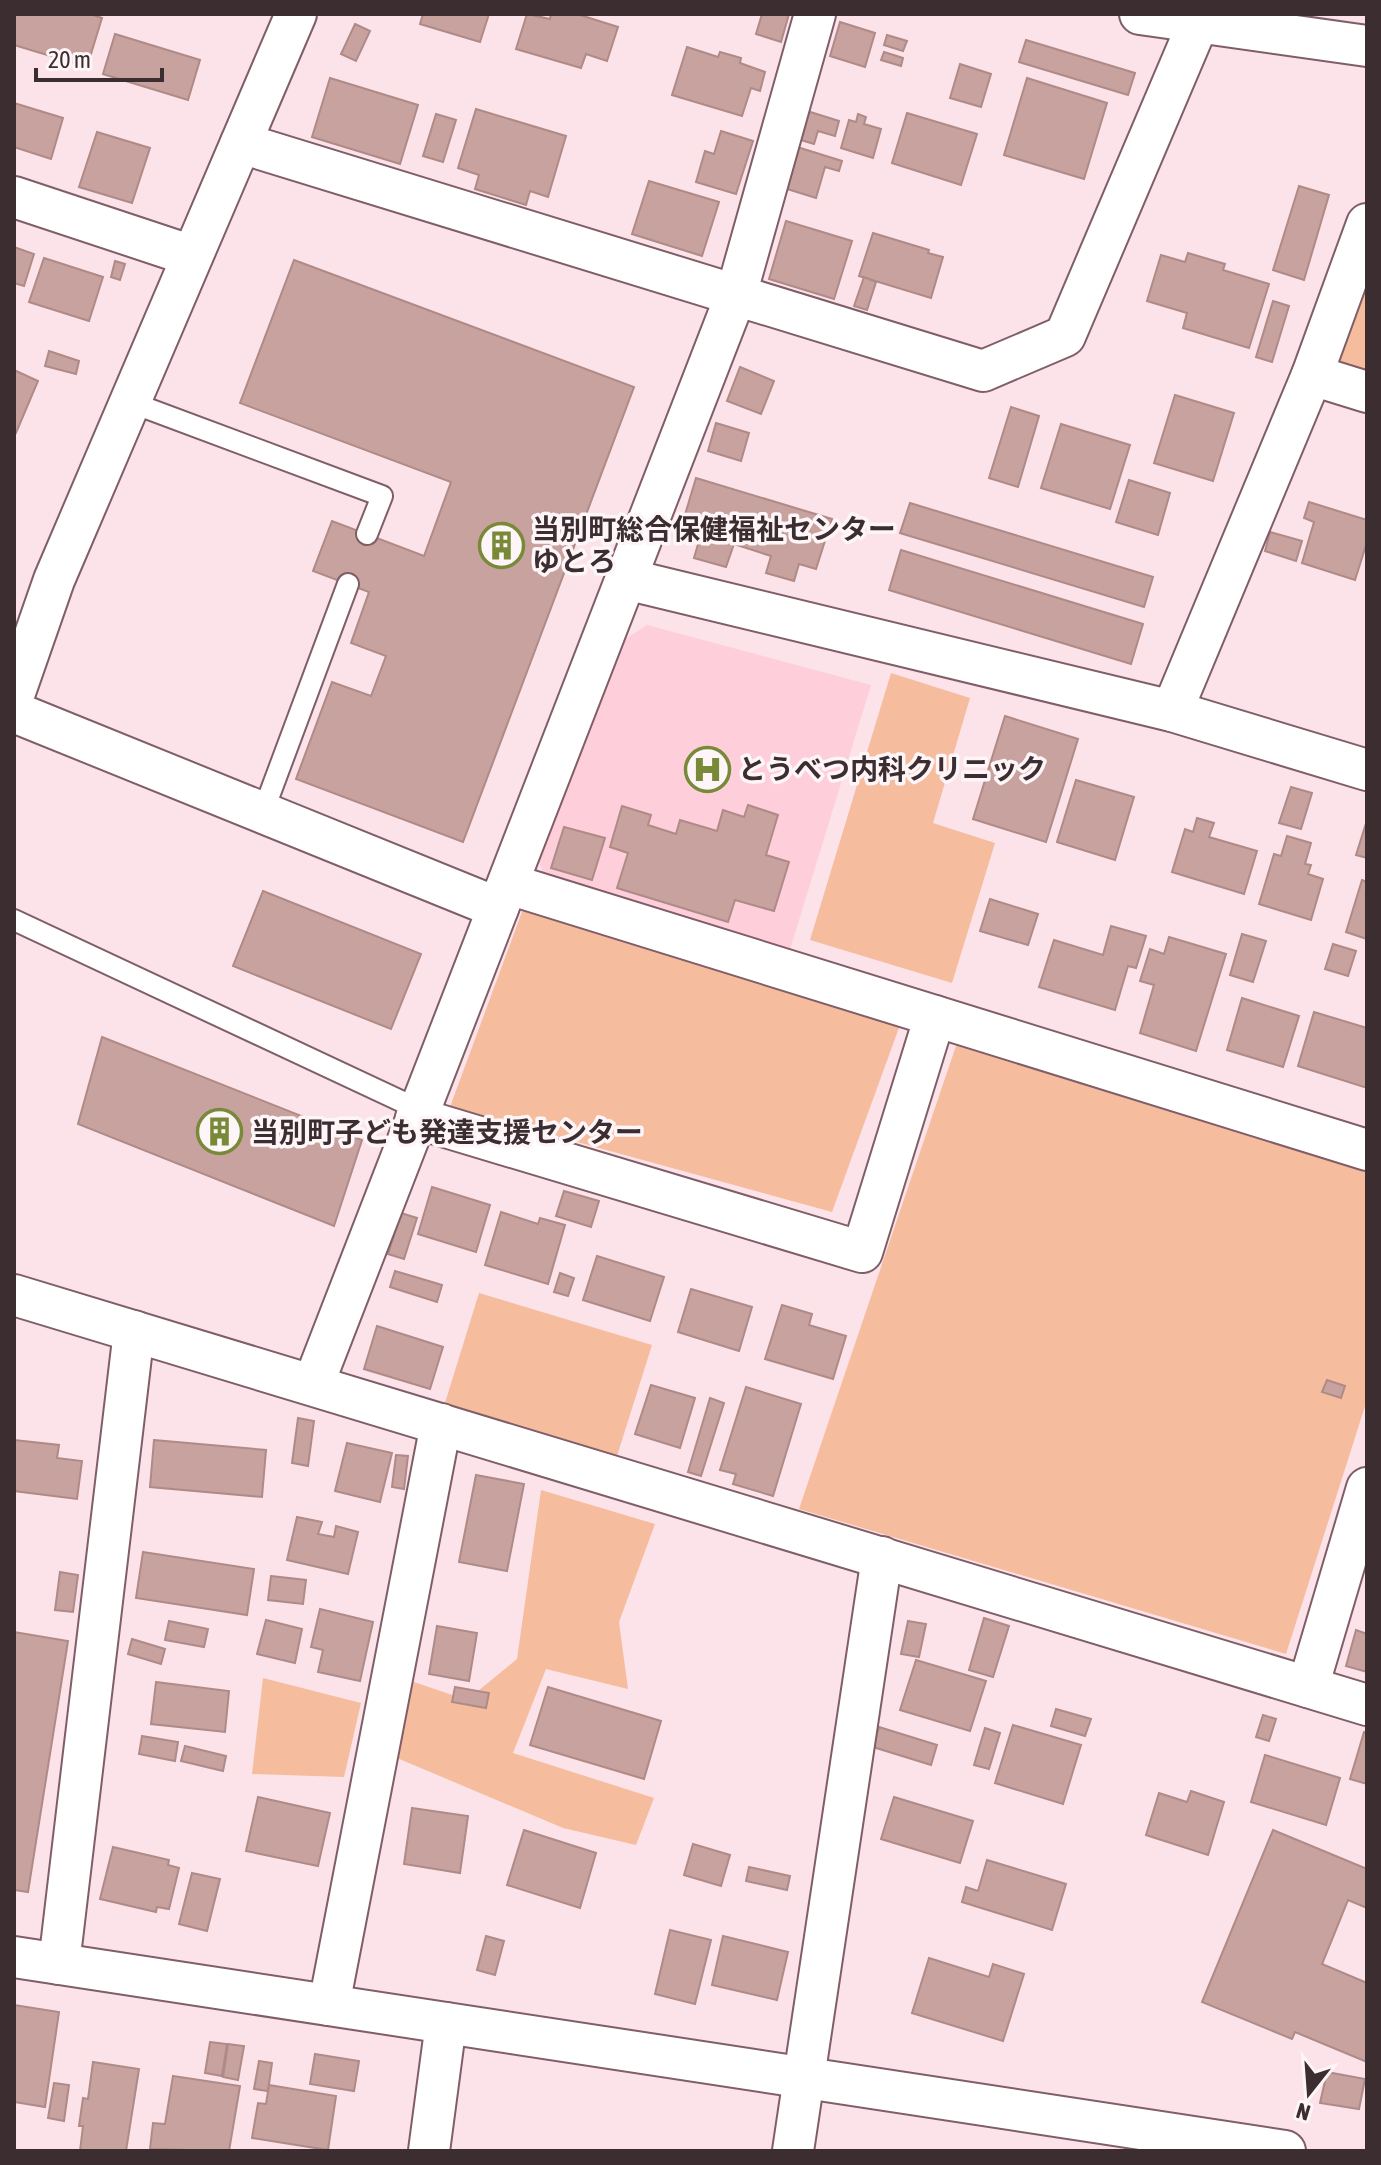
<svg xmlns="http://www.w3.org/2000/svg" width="1381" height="2165" viewBox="0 0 1381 2165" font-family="'Asap Condensed','Noto Sans JP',sans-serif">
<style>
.built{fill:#fecfda}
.green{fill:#f6bc9e}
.building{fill:#c8a29e;stroke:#af8a86;stroke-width:2}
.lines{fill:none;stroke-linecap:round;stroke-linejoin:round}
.lane-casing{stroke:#805e67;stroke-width:24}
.street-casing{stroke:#805e67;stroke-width:44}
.lane{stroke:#fff;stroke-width:20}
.street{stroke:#fff;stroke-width:40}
.labels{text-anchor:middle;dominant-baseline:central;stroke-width:7;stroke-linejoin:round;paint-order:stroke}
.poi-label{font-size:28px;font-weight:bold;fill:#3b2d30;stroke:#fdf5f7;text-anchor:start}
</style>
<rect width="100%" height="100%" fill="#fbe3e9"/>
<!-- built -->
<polygon class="built" points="647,625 871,685 789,953 546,880 535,852 621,642"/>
<!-- green -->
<g class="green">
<polygon points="1362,283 1367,285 1367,379 1336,369"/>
<polygon points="891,673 970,698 933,823 995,843 952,983 810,940"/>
<polygon points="523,909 900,1025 832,1212 450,1107"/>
<polygon points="958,1040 1367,1168 1367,1400 1286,1654 799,1509"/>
<polygon points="479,1293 652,1345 617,1456 445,1403"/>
<polygon points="541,1490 655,1524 619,1622 628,1689 546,1669 513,1753 654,1798 636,1845 563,1828 397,1758 408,1680 467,1700 517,1659"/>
<polygon points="263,1678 361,1703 344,1777 252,1774"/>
</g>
<!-- building -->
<g class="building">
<polygon points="14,14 90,14 102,18 87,67 14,45"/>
<polygon points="423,14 489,14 480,42 420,24"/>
<polygon points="527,14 550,19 551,14 577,14 618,27 607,61 586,54 581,68 516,49"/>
<polygon points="762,14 789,14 781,42 756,34"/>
<polygon points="840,22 875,33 865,67 830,56"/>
<polygon points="355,24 370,31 356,61 341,54"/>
<polygon points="115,34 200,60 188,100 103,74"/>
<polygon points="887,35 907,41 903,51 884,45"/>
<polygon points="1026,40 1135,73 1128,95 1019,62"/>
<polygon points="687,47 718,57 720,52 741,58 740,63 765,72 760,91 751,88 742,116 672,95"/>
<polygon points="884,52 903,58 901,66 881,60"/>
<polygon points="960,64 991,74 981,107 950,98"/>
<polygon points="330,78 418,105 400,164 312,137"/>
<polygon points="1027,78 1107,103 1084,179 1004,155"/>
<polygon points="14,103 63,118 51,159 14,147"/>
<polygon points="476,109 566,136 548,197 530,191 526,205 475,189 479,175 458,168"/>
<polygon points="804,110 839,121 835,136 818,131 814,144 801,140 805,127 800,125"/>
<polygon points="907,113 977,134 961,185 892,163"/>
<polygon points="436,114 456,120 443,162 423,156"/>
<polygon points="858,114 866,117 864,124 881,129 873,158 841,148 849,120 856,122"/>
<polygon points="721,131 753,141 736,194 696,182 705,151 714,154"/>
<polygon points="97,132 150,148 132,203 79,187"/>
<polygon points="794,146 842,161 839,171 825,167 816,198 781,187"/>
<polygon points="649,181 719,202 702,256 632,234"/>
<polygon points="1299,186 1329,195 1304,280 1273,270"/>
<polygon points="786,221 852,241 834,299 769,279"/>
<polygon points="873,233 929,250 928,253 943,257 931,298 859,276"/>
<polygon points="14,247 34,254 24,286 14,283"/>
<polygon points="1188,253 1225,264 1223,270 1269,284 1249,348 1183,328 1187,313 1147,301 1161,255 1185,262"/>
<polygon points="44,258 103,277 89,321 29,302"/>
<polygon points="294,260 634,387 463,842 296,779 332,682 371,696 386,656 351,643 369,592 313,571 332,521 424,556 451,482 240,403"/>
<polygon points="115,261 125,264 120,280 111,277"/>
<polygon points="864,277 876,282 867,310 854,306"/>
<polygon points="1273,301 1289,306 1272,362 1256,357"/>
<polygon points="49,351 79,361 76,374 45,366"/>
<polygon points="740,367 774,381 761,414 727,401"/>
<polygon points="14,370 38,381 16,433 14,432"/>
<polygon points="1175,395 1234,413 1213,481 1154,463"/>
<polygon points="1011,407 1039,416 1018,487 989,478"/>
<polygon points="716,423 749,433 741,461 708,451"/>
<polygon points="1061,424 1130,445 1110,509 1041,488"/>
<polygon points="696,478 832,519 816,569 799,564 794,581 766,573 771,556 734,544 726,567 694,558 701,534 681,528"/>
<polygon points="1129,480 1170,493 1158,535 1116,522"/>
<polygon points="1309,502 1367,520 1367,542 1355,580 1302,563 1314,522 1304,518"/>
<polygon points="910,503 1153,577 1144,607 900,533"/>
<polygon points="1270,532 1302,541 1296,561 1265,551"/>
<polygon points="901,550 1143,624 1131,664 889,590"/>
<polygon points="1005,716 1078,739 1046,842 973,819"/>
<polygon points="1076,780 1134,797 1115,860 1057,842"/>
<polygon points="1291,787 1312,793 1301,829 1279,823"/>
<polygon points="748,805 778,815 766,855 789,862 774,911 735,900 728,922 617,888 628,853 610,847 622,806 651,815 648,825 676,834 680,820 717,831 723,810 744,817"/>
<polygon points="1197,818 1214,823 1209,837 1257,851 1244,894 1172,872 1185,829 1193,832"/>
<polygon points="1367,820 1367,858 1356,855"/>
<polygon points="564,827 605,838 592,880 551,868"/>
<polygon points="1287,836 1311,843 1305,864 1311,865 1308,874 1323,879 1311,920 1259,904 1274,854 1281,856"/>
<polygon points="1362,880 1367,882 1367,939 1346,932"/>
<polygon points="263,891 421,954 391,1029 233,966"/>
<polygon points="990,899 1038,914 1028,945 980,931"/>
<polygon points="1111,926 1146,936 1136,968 1128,966 1115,1010 1039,987 1054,940 1103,955"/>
<polygon points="1242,934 1266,941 1253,982 1230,975"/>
<polygon points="1169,937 1226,954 1196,1051 1140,1033 1154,985 1140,981 1150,949 1164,954"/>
<polygon points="1333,944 1356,951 1348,976 1325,969"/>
<polygon points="1242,998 1299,1016 1283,1067 1227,1050"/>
<polygon points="1314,1012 1367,1028 1367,1088 1298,1066"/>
<polygon points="102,1037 362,1140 334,1226 78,1124"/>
<polygon points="432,1187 490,1205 476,1252 418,1234"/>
<polygon points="564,1191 599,1201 591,1227 556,1216"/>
<polygon points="501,1212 538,1224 540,1218 565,1225 548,1284 485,1265"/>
<polygon points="401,1213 417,1218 404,1259 388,1254"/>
<polygon points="597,1256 664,1277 650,1321 583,1300"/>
<polygon points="395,1271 442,1285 437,1302 390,1287"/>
<polygon points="560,1273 574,1278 568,1296 554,1292"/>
<polygon points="691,1289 752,1307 739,1351 678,1332"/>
<polygon points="782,1305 812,1314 809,1325 846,1336 833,1379 765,1359"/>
<polygon points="377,1326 443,1347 430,1389 364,1369"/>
<polygon points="1327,1380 1345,1386 1341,1398 1322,1392"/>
<polygon points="651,1385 695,1398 680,1448 635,1434"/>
<polygon points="746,1387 801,1404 773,1496 733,1484 736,1474 720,1470"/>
<polygon points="710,1398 724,1403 701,1476 688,1472"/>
<polygon points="298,1418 314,1421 308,1466 292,1463"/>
<polygon points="14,1440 59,1445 57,1458 82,1461 77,1499 14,1491"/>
<polygon points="154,1440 266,1450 262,1497 150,1487"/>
<polygon points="347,1443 392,1453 380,1502 335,1491"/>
<polygon points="396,1455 408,1456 404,1489 392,1487"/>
<polygon points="476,1475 524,1484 507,1571 459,1562"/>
<polygon points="297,1517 322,1522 318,1534 334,1537 336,1526 358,1532 348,1574 287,1560"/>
<polygon points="143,1552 254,1569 247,1615 136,1598"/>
<polygon points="60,1572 78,1575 73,1612 55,1610"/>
<polygon points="271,1576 306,1580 303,1604 268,1600"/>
<polygon points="320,1609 373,1622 360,1681 318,1672 323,1650 311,1647"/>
<polygon points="984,1618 1009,1626 993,1677 969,1670"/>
<polygon points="266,1620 302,1629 295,1663 257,1654"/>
<polygon points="169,1621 208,1629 204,1647 165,1640"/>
<polygon points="908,1621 926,1624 919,1657 901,1654"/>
<polygon points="437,1626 477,1633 469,1681 429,1674"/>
<polygon points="1356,1630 1367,1634 1367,1672 1346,1666"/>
<polygon points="14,1632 68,1641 28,1892 14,1890"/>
<polygon points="132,1639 165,1649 161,1664 128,1654"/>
<polygon points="916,1660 986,1681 970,1731 900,1710"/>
<polygon points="156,1682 229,1691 225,1732 151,1724"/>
<polygon points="455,1687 489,1693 486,1708 452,1702"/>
<polygon points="548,1687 661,1721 644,1779 530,1745"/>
<polygon points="1056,1709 1091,1719 1085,1736 1051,1726"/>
<polygon points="1263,1715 1276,1719 1269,1741 1256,1737"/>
<polygon points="1013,1725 1081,1745 1063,1804 995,1783"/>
<polygon points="879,1727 937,1745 931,1765 873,1747"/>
<polygon points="985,1728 1000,1733 989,1769 974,1765"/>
<polygon points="1364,1732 1367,1733 1367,1784 1350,1779"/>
<polygon points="142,1736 178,1742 175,1761 139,1754"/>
<polygon points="185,1746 226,1756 223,1771 181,1761"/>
<polygon points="1265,1755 1340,1778 1326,1825 1251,1802"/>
<polygon points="1191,1791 1224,1802 1208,1855 1146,1835 1159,1793 1187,1802"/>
<polygon points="258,1797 330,1813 318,1866 246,1851"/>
<polygon points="894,1797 973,1821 960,1863 881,1839"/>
<polygon points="412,1808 468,1816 460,1873 404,1864"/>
<polygon points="524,1830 596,1853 580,1908 507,1885"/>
<polygon points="1273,1830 1367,1869 1367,1908 1348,1900 1322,1964 1367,1983 1367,2062 1295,2032 1292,2039 1202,2002"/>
<polygon points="693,1844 730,1855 721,1886 684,1875"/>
<polygon points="113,1847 169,1860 168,1865 179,1868 169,1909 157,1907 156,1912 100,1899"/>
<polygon points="987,1860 1066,1884 1052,1930 962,1902 966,1887 978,1891"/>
<polygon points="749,1867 790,1876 787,1890 746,1881"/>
<polygon points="192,1873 220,1879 207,1931 179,1924"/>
<polygon points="670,1930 711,1940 695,2004 655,1994"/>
<polygon points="486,1936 504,1941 495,1975 477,1970"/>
<polygon points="723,1936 788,1952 777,2000 712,1985"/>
<polygon points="929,1958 989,1977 993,1964 1024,1974 1003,2041 912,2013"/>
<polygon points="14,2005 59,2012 45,2107 14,2102"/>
<polygon points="210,2042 227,2044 222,2076 205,2073"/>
<polygon points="228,2044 244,2046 238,2080 223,2077"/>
<polygon points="315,2054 359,2061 354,2091 310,2084"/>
<polygon points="259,2061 272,2063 268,2091 254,2089"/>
<polygon points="93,2062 139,2069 126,2151 80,2151 83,2126 79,2126 83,2098 88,2099"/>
<polygon points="1327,2072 1365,2079 1359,2109 1320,2103"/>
<polygon points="173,2076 240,2086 229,2151 150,2149 153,2123 165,2124"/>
<polygon points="54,2083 69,2085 64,2121 48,2118"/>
<polygon points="269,2085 336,2096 328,2150 252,2138 258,2103 266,2104"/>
</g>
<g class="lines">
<defs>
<g id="lane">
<polyline points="130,402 382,496 367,534"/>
<polyline points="263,812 348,584"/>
<polyline points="14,920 420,1110"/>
</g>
<g id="street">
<polyline points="1140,14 1367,46"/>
<polyline points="241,143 983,371 1065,336 1202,14"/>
<polyline points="14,197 192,256"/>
<polyline points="1312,375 1367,392"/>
<polyline points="626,579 1172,711 1367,770"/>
<polyline points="14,695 54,580 296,14"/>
<polyline points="1172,711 1312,375 1367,224"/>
<polyline points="14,712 498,908"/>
<polyline points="509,884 1367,1150"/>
<polyline points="416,1118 862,1252 935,1016"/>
<polyline points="14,1295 1367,1705"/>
<polyline points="313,1385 736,295 815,14"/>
<polyline points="1308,1687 1367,1488"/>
<polyline points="14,1957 1285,2151"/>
<polyline points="59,1964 134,1331"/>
<polyline points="329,2005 441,1424"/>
<polyline points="429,2151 446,2023"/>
<polyline points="793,2151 882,1557"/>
</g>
</defs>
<!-- lane casing -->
<use href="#lane" class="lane-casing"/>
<!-- street casing -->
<use href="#street" class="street-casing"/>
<!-- lane -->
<use href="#lane" class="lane"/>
<!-- street -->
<use href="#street" class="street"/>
</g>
<!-- icons -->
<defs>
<symbol id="building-ring" viewBox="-11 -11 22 22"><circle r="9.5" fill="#fdf5f7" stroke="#788938" stroke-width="1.5"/><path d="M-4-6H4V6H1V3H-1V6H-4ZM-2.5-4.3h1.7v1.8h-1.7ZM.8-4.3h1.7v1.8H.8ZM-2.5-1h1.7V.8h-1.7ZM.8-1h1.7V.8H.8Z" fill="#788938"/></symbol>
<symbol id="hospital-ring" viewBox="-11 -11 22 22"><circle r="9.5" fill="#fdf5f7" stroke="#788938" stroke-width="1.5"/><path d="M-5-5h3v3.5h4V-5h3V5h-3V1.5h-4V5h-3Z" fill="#788938"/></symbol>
</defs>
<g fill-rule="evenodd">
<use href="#building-ring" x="476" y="520" width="51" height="51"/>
<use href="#hospital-ring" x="682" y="744" width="51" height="51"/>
<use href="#building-ring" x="194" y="1106" width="51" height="51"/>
</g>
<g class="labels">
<!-- poi labels -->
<g class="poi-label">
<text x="532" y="529">当別町総合保健福祉センター<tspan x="532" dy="32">ゆとろ</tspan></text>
<text x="738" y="769">とうべつ内科クリニック</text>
<text x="251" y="1132">当別町子ども発達支援センター</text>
</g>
</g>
<!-- border -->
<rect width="1381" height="2165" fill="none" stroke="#3b2d30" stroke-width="32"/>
<!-- north arrow -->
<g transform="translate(1309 2093) rotate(197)" stroke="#fdf5f7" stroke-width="6" paint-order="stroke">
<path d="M0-6L14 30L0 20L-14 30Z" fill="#3b2d30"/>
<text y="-12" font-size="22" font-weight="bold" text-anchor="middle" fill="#3b2d30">N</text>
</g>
<!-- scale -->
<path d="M36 68v12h126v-12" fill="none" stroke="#3b2d30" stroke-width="4"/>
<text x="48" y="68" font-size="24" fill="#3b2d30" stroke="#fdf5f7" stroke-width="6" paint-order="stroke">20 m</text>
</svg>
